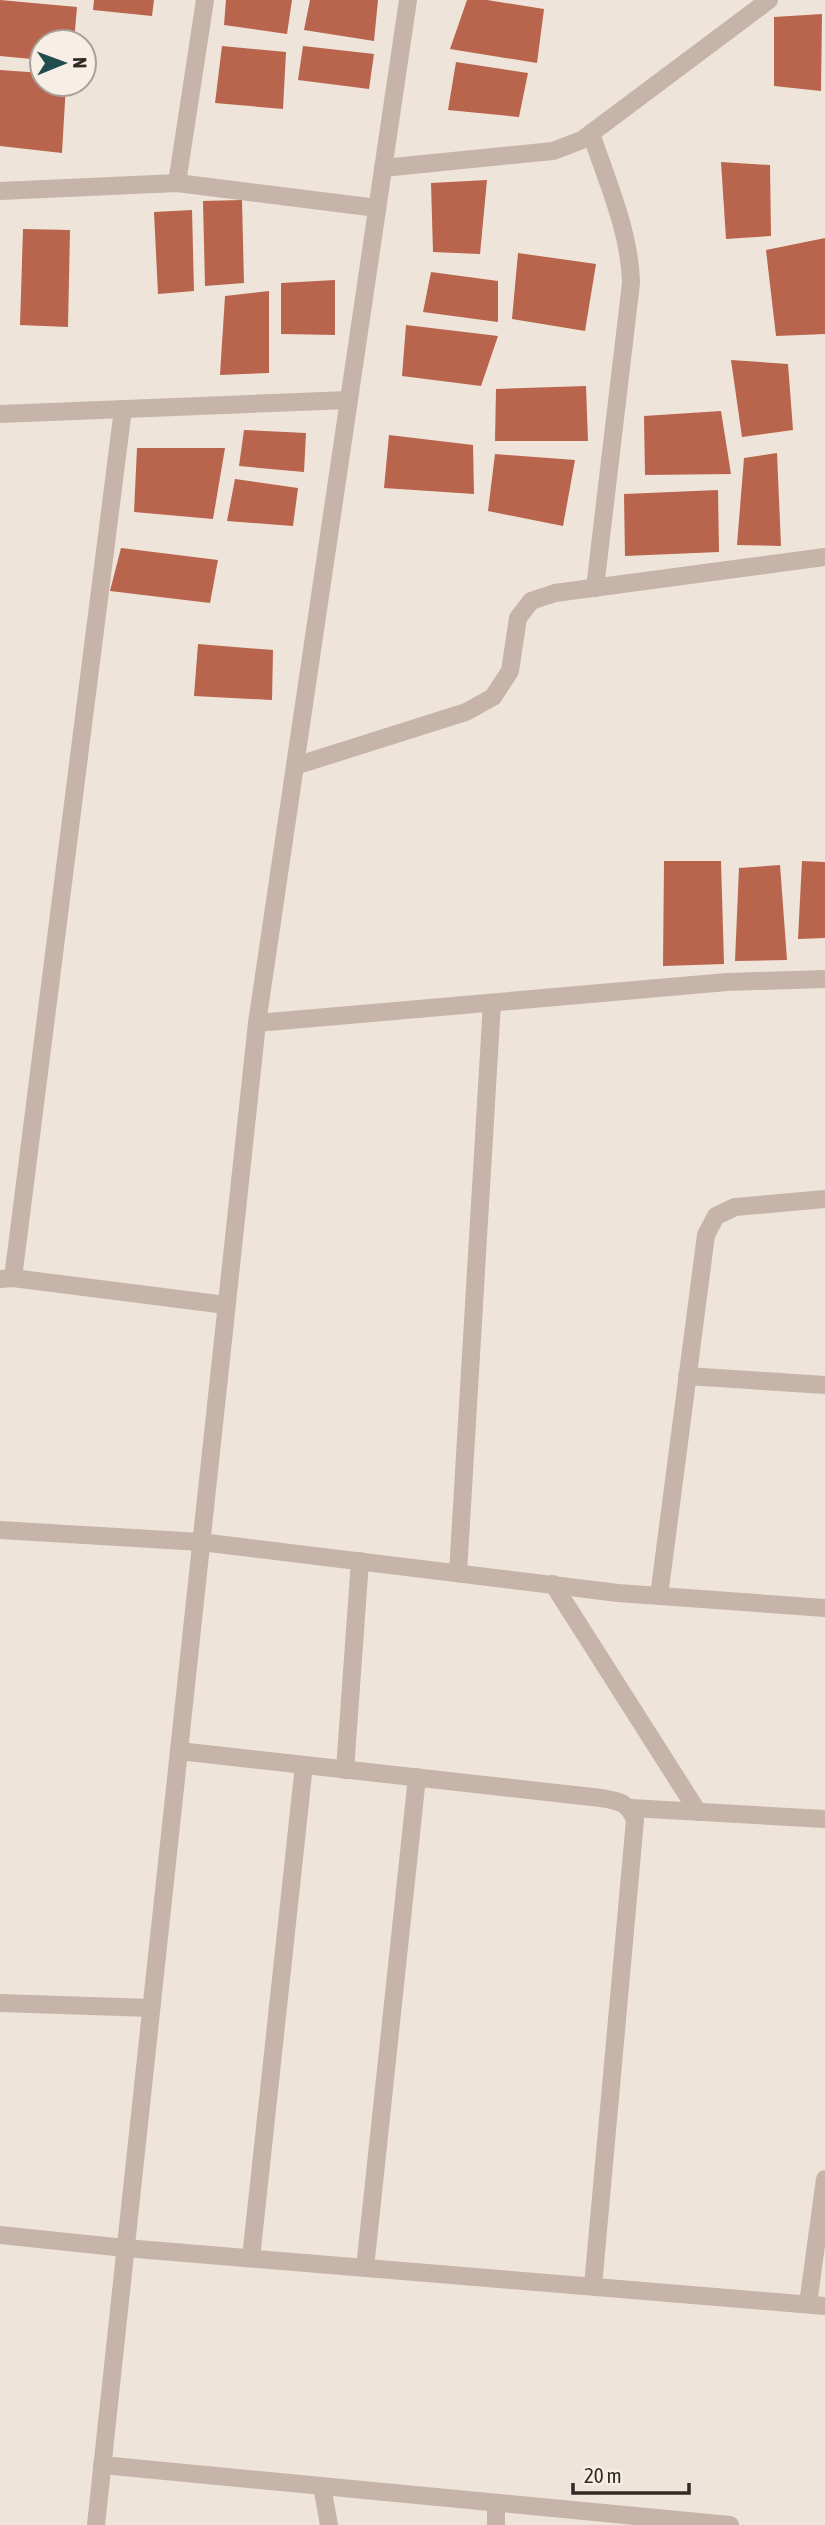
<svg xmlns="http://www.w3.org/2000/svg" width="825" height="2525" viewBox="0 0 825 2525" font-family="'Asap Condensed',sans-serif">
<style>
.building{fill:#b9644c}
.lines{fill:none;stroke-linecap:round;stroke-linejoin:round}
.service{stroke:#c5b4a7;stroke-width:18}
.minor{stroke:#c5b4a7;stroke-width:18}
</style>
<rect width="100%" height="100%" fill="#eee4d9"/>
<!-- building -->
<g class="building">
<polygon points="0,0 77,7 74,42 42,42 42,60 0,56"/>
<polygon points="94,0 154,0 152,16 93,10"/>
<polygon points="226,0 292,0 287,34 224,25"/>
<polygon points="310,0 378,0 374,41 304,30"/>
<polygon points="467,0 487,0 544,9 537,63 450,49"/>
<polygon points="822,14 821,91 774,86 774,17"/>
<polygon points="222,46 286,52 283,109 215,103"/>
<polygon points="303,46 374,54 369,89 298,80"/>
<polygon points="456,62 528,73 519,117 448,110"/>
<polygon points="0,70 42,73 42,84 66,84 62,153 0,146"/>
<polygon points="721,162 770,165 771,236 726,239"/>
<polygon points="487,180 480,254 433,252 431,183"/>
<polygon points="242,200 244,283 205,286 203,201"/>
<polygon points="192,210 194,291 158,294 154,212"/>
<polygon points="23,229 70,230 68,327 20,325"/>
<polygon points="825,238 825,334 776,336 766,250"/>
<polygon points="518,253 596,264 585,331 512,319"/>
<polygon points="431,272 498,281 498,322 423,312"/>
<polygon points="335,280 335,335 281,334 281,283"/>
<polygon points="269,291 269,373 220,375 225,296"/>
<polygon points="406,325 498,336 481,386 402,376"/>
<polygon points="731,360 788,364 793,430 742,437"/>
<polygon points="586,386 588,441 495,441 496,389"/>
<polygon points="721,411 731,474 645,475 644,416"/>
<polygon points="244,430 306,433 304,472 239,466"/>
<polygon points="389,435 473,445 474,494 384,488"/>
<polygon points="137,448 225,448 213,519 134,512"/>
<polygon points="777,453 781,546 737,545 744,458"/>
<polygon points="495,454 575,460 563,526 488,511"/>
<polygon points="235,479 298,488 293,526 227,521"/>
<polygon points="718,490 719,552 625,556 624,494"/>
<polygon points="121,548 218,560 210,603 110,591"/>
<polygon points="198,644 273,650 272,700 194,696"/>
<polygon points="664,861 721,861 724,964 663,966"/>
<polygon points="802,861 825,862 825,938 798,939"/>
<polygon points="780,865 787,960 735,961 739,868"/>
</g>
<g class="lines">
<!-- service -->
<polyline class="service" points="322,2486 329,2525"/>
<!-- minor -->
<g class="minor">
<polyline points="408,0 257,1023 727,982 825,979"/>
<path d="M591,133C607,182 630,232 631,283L595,588"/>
<polyline points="383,168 553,151 582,140 769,0"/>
<polyline points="177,183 205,0"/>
<polyline points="0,191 177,183 377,208"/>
<polyline points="0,414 348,400"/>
<polyline points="295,766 466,712 493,697 510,671 518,618 531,601 555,593 825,557"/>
<polyline points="13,1278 123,409"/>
<polyline points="0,1279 13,1278 226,1305"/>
<polyline points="687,1376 825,1385"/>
<polyline points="0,1530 201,1542 618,1593 825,1608"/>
<polyline points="458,1573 492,1003"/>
<polyline points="553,1584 698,1812"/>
<polyline points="659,1596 706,1235 716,1216 735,1207 825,1199"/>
<path d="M179,1751L601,1798C619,1801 628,1802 635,1820L593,2286"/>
<polyline points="345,1770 360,1561"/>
<polyline points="631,1808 825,1819"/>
<polyline points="0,2003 151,2008"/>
<polyline points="0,2235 125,2248 825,2306"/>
<polyline points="251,2258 304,1765"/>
<polyline points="365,2268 417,1777"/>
<polyline points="808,2304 825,2179"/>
<polyline points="102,2465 730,2525"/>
<polyline points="96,2525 257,1023"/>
<polyline points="496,2525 496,2503"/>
</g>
</g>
<!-- north arrow -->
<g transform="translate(63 63) rotate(89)"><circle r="33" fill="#f7eee5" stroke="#a8a099" stroke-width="2"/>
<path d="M0-5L12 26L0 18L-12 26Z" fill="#214d4f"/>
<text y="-10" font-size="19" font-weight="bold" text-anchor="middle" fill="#322a27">N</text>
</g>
<!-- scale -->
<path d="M573 2483v10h116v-10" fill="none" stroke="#322a27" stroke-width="3.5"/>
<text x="584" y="2483" font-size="21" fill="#322a27" stroke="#f7eee5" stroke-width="5" paint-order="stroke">20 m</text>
</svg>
